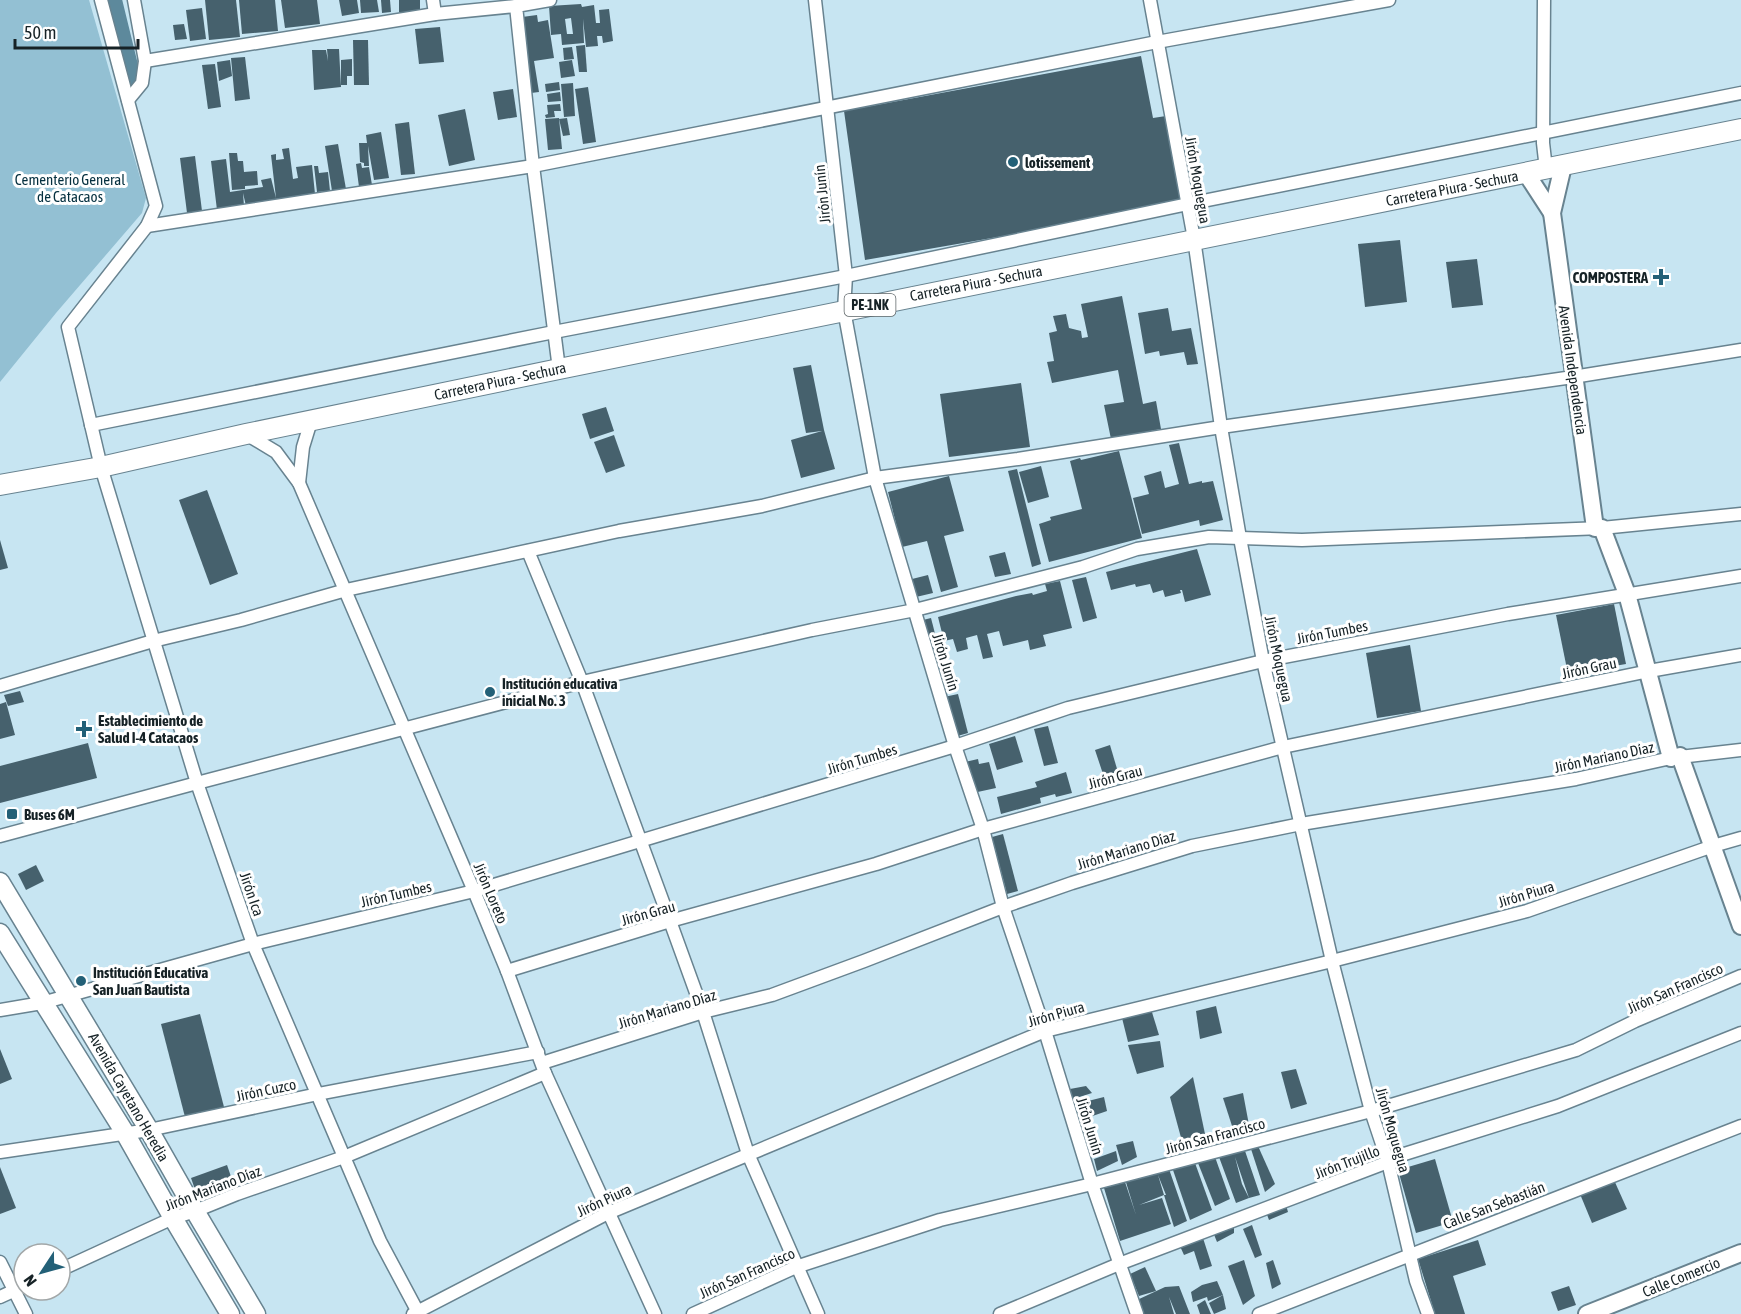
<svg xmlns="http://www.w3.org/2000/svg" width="1741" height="1314" viewBox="0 0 1741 1314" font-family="'Asap Condensed',sans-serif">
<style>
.green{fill:#93c0d3}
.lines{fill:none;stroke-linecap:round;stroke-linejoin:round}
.canal{stroke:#5d899c;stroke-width:16}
.building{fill:#46616d;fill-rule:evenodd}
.minor-casing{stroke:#688390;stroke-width:15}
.tertiary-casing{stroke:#688390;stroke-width:20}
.secondary-casing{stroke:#688390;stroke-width:21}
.primary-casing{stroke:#688390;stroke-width:22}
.minor{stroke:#fff;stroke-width:12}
.tertiary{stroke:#fff;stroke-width:16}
.secondary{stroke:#fff;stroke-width:18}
.primary{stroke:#fff;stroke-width:20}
.poi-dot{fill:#236077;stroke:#fff;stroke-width:2}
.labels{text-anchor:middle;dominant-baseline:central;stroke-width:6;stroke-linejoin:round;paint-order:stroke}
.shield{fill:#fff;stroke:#5c6467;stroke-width:1.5}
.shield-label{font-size:14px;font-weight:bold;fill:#162226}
.poi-label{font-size:15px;font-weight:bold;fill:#162226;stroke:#fff;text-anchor:start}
.park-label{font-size:15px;fill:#05303f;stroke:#fff}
.street-label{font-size:15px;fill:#162226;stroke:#fff}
</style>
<rect width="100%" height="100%" fill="#c7e5f2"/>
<!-- green -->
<polygon class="green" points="0,0 89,0 146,198 142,213 56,313 0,382"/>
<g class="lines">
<!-- canal -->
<polyline class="canal" points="114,0 134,82"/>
</g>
<!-- building -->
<g class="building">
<polygon points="205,0 236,0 240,37 209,40"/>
<polygon points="239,0 275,0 278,31 242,34"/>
<polygon points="281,0 317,0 320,24 285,28"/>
<polygon points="339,0 357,0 359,13 342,16"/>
<polygon points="360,0 377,0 379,12 361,13"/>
<polygon points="381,0 390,0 391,12 382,13"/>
<rect x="399" y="0" width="21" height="12"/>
<path d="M581,4L582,7L594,5L596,23H600L599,10L609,9L613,41L603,43L602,36H597L598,46L586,47L583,19L584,43L562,45L561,34L551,35L549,6ZM571,18L573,34H567L565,19Z"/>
<polygon points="202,8 206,39 190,41 186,10"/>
<polygon points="537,15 538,22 548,20 554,58 534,61 539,92 531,93 522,17"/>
<polygon points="184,24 187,39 175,40 173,25"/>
<polygon points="440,27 444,62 419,64 415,29"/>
<polygon points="353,40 368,40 369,85 354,85"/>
<polygon points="585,45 587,72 579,72 576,46"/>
<polygon points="572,47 574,59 564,60 563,48"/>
<polygon points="327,49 339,49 341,87 314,90 312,50 326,50 328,61"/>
<polygon points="1141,56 1153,118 1166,116 1183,205 865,260 844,111"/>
<polygon points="245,57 250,99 235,101 231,58"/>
<polygon points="352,59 352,76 347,76 347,85 341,85 341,60"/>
<polygon points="230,60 232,76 219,81 217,62"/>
<polygon points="572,60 575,76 561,78 559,62"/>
<polygon points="215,64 221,107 208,109 202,65"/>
<polygon points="559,82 560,90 546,92 545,84"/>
<polygon points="573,83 575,116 564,117 561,84"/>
<polygon points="588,87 596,142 583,144 575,89"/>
<polygon points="513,89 517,117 498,120 493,92"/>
<polygon points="560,92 561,101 548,102 547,94"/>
<polygon points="560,104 561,111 554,111 555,117 546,118 545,115 548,114 547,105"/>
<polygon points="465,109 475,160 449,166 438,115"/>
<polygon points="559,118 562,149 548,150 545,119"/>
<polygon points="567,118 570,135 563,136 559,119"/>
<polygon points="409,122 415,174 401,175 395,124"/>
<polygon points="381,132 389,178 374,180 368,146 369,166 364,166 364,163 360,162 359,143 367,143 366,135"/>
<polygon points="338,144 346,189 332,191 325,146"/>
<polygon points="289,148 293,179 298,178 296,167 312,165 315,194 276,199 275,201 246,206 243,193 244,206 217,210 211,161 226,159 230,192 263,187 261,180 271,178 276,198 271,155 276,154 276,160 284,159 282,149"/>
<polygon points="229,153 237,153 238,161 243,161 244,172 257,171 258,185 245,186 245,189 232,190"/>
<polygon points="195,156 202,211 187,213 180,158"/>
<polygon points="361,163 362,168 369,167 372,185 359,187 356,164"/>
<polygon points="314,166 318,166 319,173 328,172 330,191 317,192"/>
<polygon points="1400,240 1407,302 1365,307 1358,244"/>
<polygon points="1477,259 1483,305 1452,308 1446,262"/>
<polygon points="1122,296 1143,404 1156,401 1161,429 1111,439 1104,405 1124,402 1118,370 1052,383 1047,362 1054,361 1049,333 1057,331 1053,316 1066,314 1069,328 1081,331 1082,338 1088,337 1081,304"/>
<polygon points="1168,308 1172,331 1191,328 1198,364 1187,365 1184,352 1160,356 1159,351 1145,354 1138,313"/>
<polygon points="811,365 824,430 835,469 801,478 791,440 822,431 806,433 793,368"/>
<polygon points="1021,383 1030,447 949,457 940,394"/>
<polygon points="606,407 614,431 590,439 582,414"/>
<polygon points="614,435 625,466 606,473 594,442"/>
<polygon points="1179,443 1189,484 1202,481 1202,483 1213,481 1223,520 1200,526 1199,520 1142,534 1133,498 1149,494 1144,476 1161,471 1165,488 1179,484 1169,445"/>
<polygon points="1119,451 1142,538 1049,562 1039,524 1051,520 1050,517 1082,509 1070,461 1080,458 1081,460"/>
<polygon points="1041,466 1049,497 1028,503 1019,472"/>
<polygon points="1017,469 1041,564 1032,567 1008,471"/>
<polygon points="949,476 964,531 944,536 958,587 941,592 927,541 902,547 888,492"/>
<polygon points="207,490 238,574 210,585 179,500"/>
<polygon points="0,540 8,568 0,570"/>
<polygon points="1197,549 1211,595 1185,602 1182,590 1180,590 1181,593 1165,597 1163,590 1153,593 1150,584 1136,587 1135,584 1111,590 1106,572"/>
<polygon points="1005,552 1011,574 995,577 989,556"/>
<polygon points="928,575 933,593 916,597 912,579"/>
<polygon points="1086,577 1097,618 1083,622 1072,580"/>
<polygon points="1060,581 1072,628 1043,635 1046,646 1030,650 1028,640 1003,646 999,631 987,634 993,657 983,659 977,635 966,638 968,649 957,652 953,639 944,641 938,617 1016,596 1032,593 1033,595 1047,591 1045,584"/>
<polygon points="1614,604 1626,664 1568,674 1556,615"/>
<polygon points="931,618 943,665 936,667 923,620"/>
<polygon points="1410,645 1421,711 1377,718 1366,653"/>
<polygon points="20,691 24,702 8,706 4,695"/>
<polygon points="958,694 968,733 954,737 944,697"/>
<polygon points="6,702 15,735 0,739 0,704"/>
<polygon points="1048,726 1058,763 1044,766 1034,729"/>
<polygon points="1015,736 1023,762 997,770 989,744"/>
<polygon points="88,743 97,778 0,803 0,766"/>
<polygon points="1110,745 1120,779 1106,783 1095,750"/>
<polygon points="978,759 979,764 989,762 996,788 973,793 965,762"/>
<polygon points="1066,772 1072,793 1056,797 1055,794 1040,798 1041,803 1001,814 997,797 1037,787 1035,782"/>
<polygon points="1003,834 1018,891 1007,894 992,837"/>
<polygon points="36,865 44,881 26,890 18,874"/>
<polygon points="1216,1006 1222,1033 1200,1039 1196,1011"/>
<polygon points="1151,1009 1159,1035 1128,1042 1122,1018"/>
<polygon points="200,1014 224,1107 185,1117 161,1024"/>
<polygon points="1160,1041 1164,1067 1137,1074 1128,1045"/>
<polygon points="0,1049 12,1079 0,1084"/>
<polygon points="1296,1069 1307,1104 1291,1109 1281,1072"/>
<polygon points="1193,1077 1205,1134 1183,1145 1170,1097"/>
<polygon points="1086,1086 1092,1093 1073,1099 1070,1089"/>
<polygon points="1243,1093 1249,1125 1233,1129 1223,1098"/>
<polygon points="1104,1097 1107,1111 1081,1120 1076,1104"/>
<polygon points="1133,1141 1137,1157 1122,1165 1116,1145"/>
<polygon points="1258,1146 1275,1184 1265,1192 1251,1149"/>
<polygon points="1233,1147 1244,1148 1260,1195 1249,1198 1235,1157 1242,1184 1249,1198 1236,1203 1219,1157"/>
<polygon points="1116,1151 1118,1161 1097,1171 1094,1159"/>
<polygon points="1215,1157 1230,1199 1215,1206 1198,1163"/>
<polygon points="1435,1159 1453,1222 1416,1233 1398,1170"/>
<polygon points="1195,1163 1212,1210 1190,1220 1173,1170"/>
<polygon points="227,1165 236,1191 200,1204 191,1178"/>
<polygon points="0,1167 16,1208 0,1214"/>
<polygon points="1169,1169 1187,1221 1174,1227 1164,1195 1166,1195 1158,1175 1164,1195 1139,1205 1162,1198 1171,1224 1120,1241 1104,1188 1125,1182 1136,1215 1125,1179"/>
<polygon points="1614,1180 1627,1209 1592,1223 1580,1194"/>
<polygon points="1286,1205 1288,1212 1269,1220 1266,1212"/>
<polygon points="1234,1224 1234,1233 1217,1242 1213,1232"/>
<polygon points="1252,1225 1262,1255 1255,1258 1243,1229"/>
<polygon points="1202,1235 1212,1266 1200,1270 1194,1251 1184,1255 1179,1244"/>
<polygon points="1478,1240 1486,1265 1453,1276 1465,1314 1435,1314 1418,1259"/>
<polygon points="1244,1260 1255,1296 1243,1305 1228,1266"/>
<polygon points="1273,1260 1281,1284 1272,1289 1266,1263"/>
<polygon points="1145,1267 1156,1291 1139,1296 1130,1274"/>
<polygon points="1217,1281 1223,1295 1208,1301 1207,1297 1193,1302 1191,1292 1202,1285"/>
<polygon points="1179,1286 1190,1314 1176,1314 1169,1297 1174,1314 1143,1314 1137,1300 1165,1287"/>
<polygon points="1569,1286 1576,1305 1558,1311 1551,1292"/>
<polygon points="1223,1295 1226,1309 1214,1314 1209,1303"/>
<polygon points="1205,1300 1211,1314 1200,1314 1197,1305"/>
</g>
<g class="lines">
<defs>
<g id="minor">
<polyline points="101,0 156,206 147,226 68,327 101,467 197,783 253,944 380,1241 419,1314"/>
<polyline points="433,0 435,14"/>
<polyline points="550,0 516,6 533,166 559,369"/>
<polyline points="815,0 846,276 844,310 875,478 955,746 983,829 1003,907 1045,1031 1092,1184 1137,1314"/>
<polyline points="1150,0 1194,239 1221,427 1240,538 1263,661 1332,961 1371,1111 1388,1162 1416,1281 1428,1314"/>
<polyline points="1544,0 1543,143 1546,169"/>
<polyline points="145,61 435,14 516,6"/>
<polyline points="128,100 142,83 145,61 134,0"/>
<polyline points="147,226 533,166 1157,42 1389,0"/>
<polyline points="91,425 554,332 846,276 1188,204 1741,93"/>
<polyline points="246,434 276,452 299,483 474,891 507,971 545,1073 655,1314"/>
<polyline points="299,483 303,447 311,421"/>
<polyline points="528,551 582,682 670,921 703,1012 748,1154 818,1314"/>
<polyline points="0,686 153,641 241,620 346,590 619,531 762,506 875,478 1018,459 1221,427 1573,377 1741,350"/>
<polyline points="0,836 197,783 582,682 812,630 915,610 1083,567 1137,549 1209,537 1302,540 1602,528 1741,514"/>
<polyline points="507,971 670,921 876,864 983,829 1283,747 1649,671 1741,655"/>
<polyline points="0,1010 42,1003 253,944 474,891 955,746 1068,708 1263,661 1508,614 1741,576"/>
<polyline points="542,1063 703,1012 772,995 864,961 1003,907 1072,883 1192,846 1301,824 1576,779 1671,758 1741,750"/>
<polyline points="0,1152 149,1130 318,1094 538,1052"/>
<polyline points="0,1262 26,1314"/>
<polyline points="60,1270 173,1218 195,1211 237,1194 344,1157 545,1073"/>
<polyline points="0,1297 24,1286"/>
<polyline points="413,1314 608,1213 1045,1031 1332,961 1527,911 1713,846 1741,838"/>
<polyline points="693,1314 796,1267 940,1220 1092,1184 1371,1111 1576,1050 1635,1021 1741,976"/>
<polyline points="1000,1314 1119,1264 1388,1162 1398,1156 1558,1106 1741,1033"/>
<polyline points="1259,1314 1741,1126"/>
</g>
<g id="tertiary">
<polyline points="1563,166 1552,213 1595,528"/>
<polyline points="1526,173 1552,213"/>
<polyline points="1602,528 1627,594 1671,758"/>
<polyline points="1680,756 1741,926"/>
<polyline points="1587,1314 1741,1253"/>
</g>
<g id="secondary">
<polyline points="0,882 149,1130 195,1211 256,1314"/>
<polyline points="0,933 125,1133 173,1218 230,1314"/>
</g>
<polyline id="primary" points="0,485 101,467 246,434 559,369 1741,129"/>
</defs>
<!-- minor casing -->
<use href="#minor" class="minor-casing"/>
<!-- tertiary casing -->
<use href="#tertiary" class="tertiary-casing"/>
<!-- secondary casing -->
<use href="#secondary" class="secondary-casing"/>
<!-- primary casing -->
<use href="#primary" class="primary-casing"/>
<!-- minor -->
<use href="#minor" class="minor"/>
<!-- tertiary -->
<use href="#tertiary" class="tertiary"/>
<!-- secondary -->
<use href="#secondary" class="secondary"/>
<!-- primary -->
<use href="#primary" class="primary"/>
</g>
<!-- markers -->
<g class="poi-dot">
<circle cx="1013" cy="162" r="6"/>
<path d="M1658 268h6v6h6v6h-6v6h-6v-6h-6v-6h6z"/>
<circle cx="490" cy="692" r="6"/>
<path d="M81 720h6v6h6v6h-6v6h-6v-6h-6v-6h6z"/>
<rect x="6" y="808" width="12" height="12" rx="3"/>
<circle cx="81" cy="981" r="6"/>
</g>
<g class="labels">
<!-- shield labels -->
<rect class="shield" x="844.5" y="294" width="51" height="22" rx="4.5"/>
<g class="shield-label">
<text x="870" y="305">PE-1NK</text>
</g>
<!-- poi labels -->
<g class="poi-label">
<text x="1025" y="162">lotissement</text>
<text x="1648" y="277" text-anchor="end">COMPOSTERA</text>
<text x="502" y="683">Institución educativa<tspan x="502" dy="17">inicial No. 3</tspan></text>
<text x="98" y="720">Establecimiento de<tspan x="98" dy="17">Salud I-4 Catacaos</tspan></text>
<text x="24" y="814">Buses 6M</text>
<text x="93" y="972">Institución Educativa<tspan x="93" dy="17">San Juan Bautista</tspan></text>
</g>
<!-- park labels -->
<g class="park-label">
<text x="70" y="179">Cementerio General<tspan x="70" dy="17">de Catacaos</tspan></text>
</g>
<!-- street labels -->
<g class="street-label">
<text transform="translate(1198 180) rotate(80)">Jirón Moquegua</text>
<text transform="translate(1452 188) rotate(-11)">Carretera Piura - Sechura</text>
<text transform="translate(822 194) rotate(-96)">Jirón Junín</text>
<text transform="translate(976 283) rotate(-11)">Carretera Piura - Sechura</text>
<text transform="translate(1573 370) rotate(82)">Avenida Independencia</text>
<text transform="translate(500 381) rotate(-12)">Carretera Piura - Sechura</text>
<text transform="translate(1332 632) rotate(-11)">Jirón Tumbes</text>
<text transform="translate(1279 659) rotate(78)">Jirón Moquegua</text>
<text transform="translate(946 662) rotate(73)">Jirón Junín</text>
<text transform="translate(1589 668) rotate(-12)">Jirón Grau</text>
<text transform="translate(1604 757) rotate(-12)">Jirón Mariano Díaz</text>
<text transform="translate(862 759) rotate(-17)">Jirón Tumbes</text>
<text transform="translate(1115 777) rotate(-15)">Jirón Grau</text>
<text transform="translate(1126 850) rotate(-17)">Jirón Mariano Díaz</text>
<text transform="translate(491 893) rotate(67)">Jirón Loreto</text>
<text transform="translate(252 894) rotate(71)">Jirón Ica</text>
<text transform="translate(396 894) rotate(-13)">Jirón Tumbes</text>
<text transform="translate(1526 894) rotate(-17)">Jirón Piura</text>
<text transform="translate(648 913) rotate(-16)">Jirón Grau</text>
<text transform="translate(1675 988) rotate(-24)">Jirón San Francisco</text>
<text transform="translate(667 1009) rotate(-17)">Jirón Mariano Díaz</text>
<text transform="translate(1056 1014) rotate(-16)">Jirón Piura</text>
<text transform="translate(266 1090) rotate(-12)">Jirón Cuzco</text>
<text transform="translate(129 1097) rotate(60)">Avenida Cayetano Heredia</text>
<text transform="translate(1090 1126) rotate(73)">Jirón Junín</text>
<text transform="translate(1393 1130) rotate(74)">Jirón Moquegua</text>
<text transform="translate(1215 1136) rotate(-15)">Jirón San Francisco</text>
<text transform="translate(1347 1162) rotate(-21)">Jirón Trujillo</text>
<text transform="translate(213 1188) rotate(-21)">Jirón Mariano Díaz</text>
<text transform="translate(604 1200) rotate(-25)">Jirón Piura</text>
<text transform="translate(1494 1205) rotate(-21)">Calle San Sebastián</text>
<text transform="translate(747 1273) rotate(-24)">Jirón San Francisco</text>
<text transform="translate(1681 1277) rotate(-22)">Calle Comercio</text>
</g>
</g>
<!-- north arrow -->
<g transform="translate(42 1272) rotate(234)"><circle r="28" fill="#ffffff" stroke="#a2a7a8" stroke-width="1.5"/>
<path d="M0-4.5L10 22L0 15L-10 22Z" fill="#236077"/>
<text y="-9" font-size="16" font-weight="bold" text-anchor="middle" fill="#162226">N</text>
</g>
<!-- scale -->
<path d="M15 39v9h123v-9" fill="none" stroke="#162226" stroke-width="3"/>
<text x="24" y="39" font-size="18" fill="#162226" stroke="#ffffff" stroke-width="4.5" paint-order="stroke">50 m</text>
</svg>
